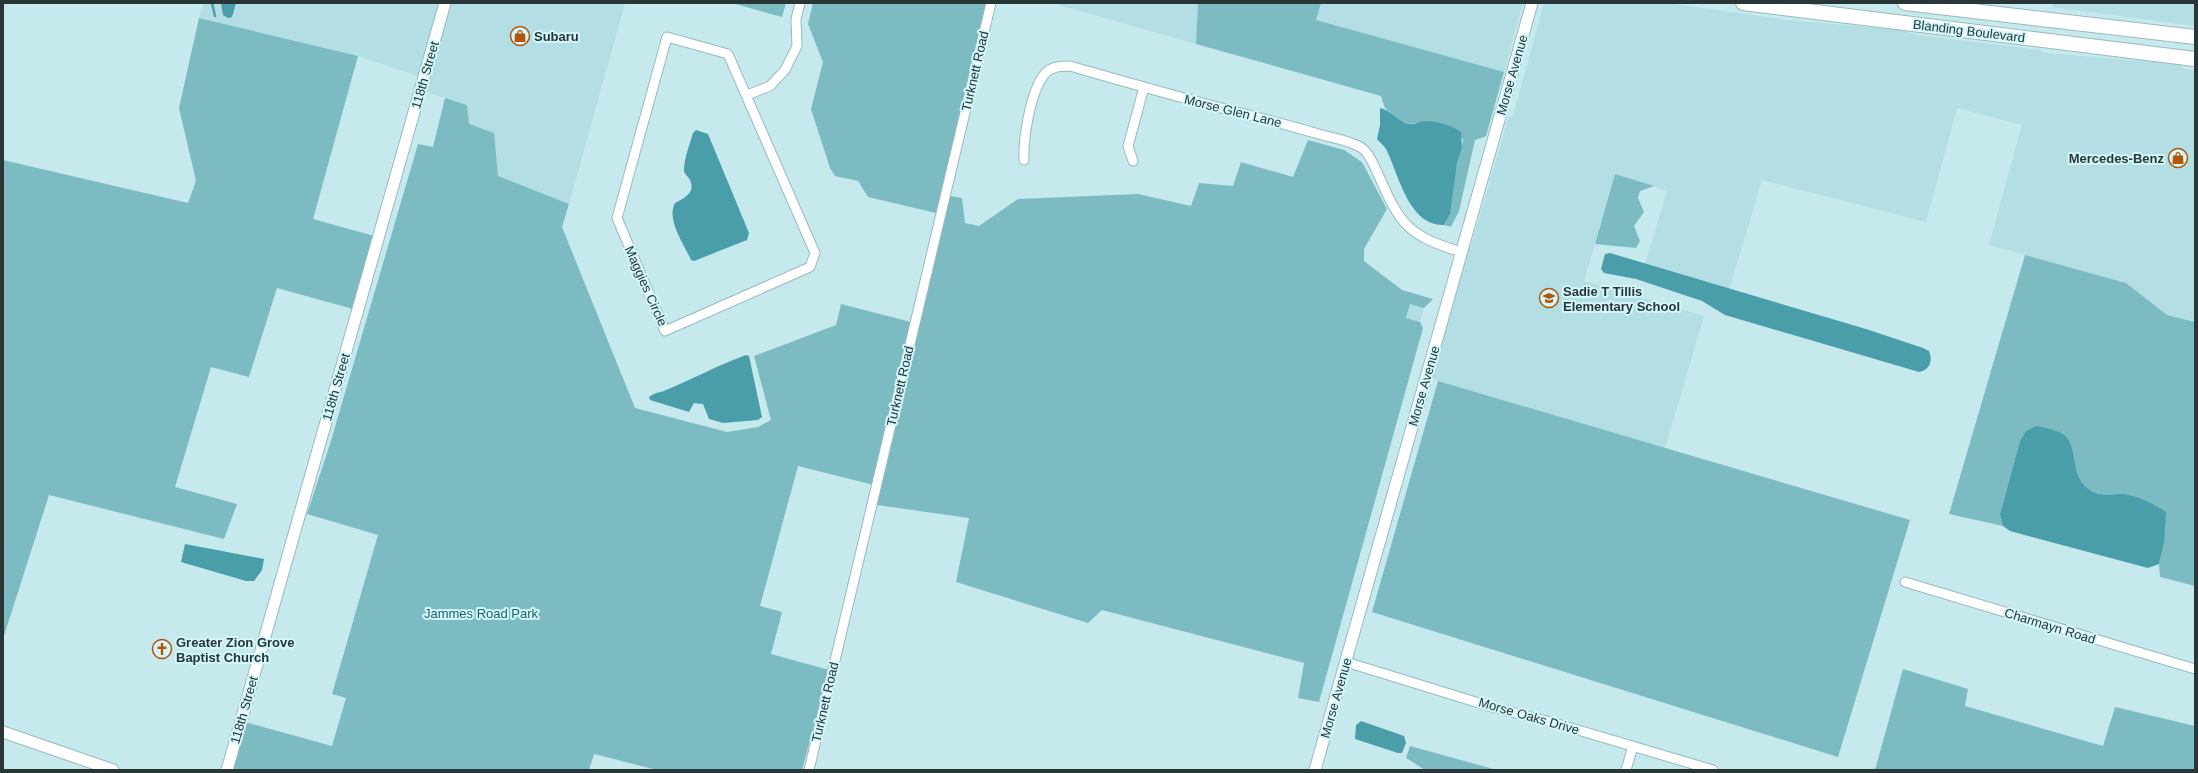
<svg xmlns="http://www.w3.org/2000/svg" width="2198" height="773" viewBox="0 0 2198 773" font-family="Arial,sans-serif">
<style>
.built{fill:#b2dee4}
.green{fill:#7dbbc3}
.water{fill:#499ea9}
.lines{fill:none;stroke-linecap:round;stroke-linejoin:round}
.stream{stroke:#499ea9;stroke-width:2.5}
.minor-casing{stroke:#98babf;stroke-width:11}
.tertiary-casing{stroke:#98babf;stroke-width:13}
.primary-casing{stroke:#98babf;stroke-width:16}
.minor{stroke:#fff;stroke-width:9}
.tertiary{stroke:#fff;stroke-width:11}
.primary{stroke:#fff;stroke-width:14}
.labels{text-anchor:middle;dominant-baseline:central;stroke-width:4;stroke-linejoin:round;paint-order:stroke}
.street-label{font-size:13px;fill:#283638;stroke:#d3f6fb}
.poi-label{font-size:13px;font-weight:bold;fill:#283638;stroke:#d3f6fb;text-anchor:start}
.park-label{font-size:13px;fill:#1c6169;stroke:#d3f6fb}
</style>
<rect width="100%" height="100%" fill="#c6e9ee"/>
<!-- built -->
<g class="built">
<polygon points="203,3 440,3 418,76 358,56 199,18"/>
<polygon points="450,3 625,3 569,204 497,177 494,133 468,124 467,105 426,92"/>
<polygon points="1052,3 1198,3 1196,44"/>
<polygon points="1321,3 1523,3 1504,72 1316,20"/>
<polygon points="1544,3 1667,3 1787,20 1901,30 1916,35 2040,50 2046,53 2176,64 2185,69 2195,71 2195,322 2167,315 2126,283 1989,245 2022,125 1957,108 1926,222 1762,180 1729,290 1645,264 1667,191 1615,174 1584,281 1704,316 1665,448 1431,379 1468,245 1471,246 1508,119 1513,116"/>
<polygon points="2053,3 2195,3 2195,26 2052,7"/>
<polygon points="1410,303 1424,308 1420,322 1406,318"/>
</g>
<!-- green -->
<g class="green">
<polygon points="732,3 786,3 782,17"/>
<polygon points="813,3 986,3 936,213 868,197 858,181 835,176 830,168 811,109 823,62 808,24"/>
<path d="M1198,3H1321L1316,20L1504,72L1486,136L1475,140L1459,211L1451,227L1444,225C1455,205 1451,184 1457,163C1460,154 1462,148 1463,139L1426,121L1411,124L1400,121L1385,108L1381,96L1196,44Z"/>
<polygon points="199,18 358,56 313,219 374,236 353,309 277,288 249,377 211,367 175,487 237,504 224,539 49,495 3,639 3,160 188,203 196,181 179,108"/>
<polygon points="445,98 467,105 469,124 494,133 498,176 569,204 562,227 635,408 727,432 758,427 771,420 754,356 836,325 841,304 911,322 874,485 798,466 760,606 782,612 771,654 829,670 802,770 657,770 594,754 589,770 233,770 245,722 332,746 346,698 332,694 378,535 307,514 330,444 418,144 433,147"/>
<polygon points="1308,140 1344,150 1362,162 1387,209 1364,249 1364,261 1402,290 1433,299 1424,308 1410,304 1406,318 1420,322 1423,328 1319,702 1298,698 1304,663 1102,610 1088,623 956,582 969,518 877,505 950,196 962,198 965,223 979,226 1018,199 1138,194 1191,206 1199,183 1233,186 1241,162 1293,177"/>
<polygon points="1615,174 1654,186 1640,191 1638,198 1644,212 1634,226 1640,241 1636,248 1595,244"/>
<path d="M2025,255L2126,283L2167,315L2195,322V586L2160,577L2159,564L2164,543L2125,494C2116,494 2102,496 2093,492C2076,483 2073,459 2069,442L2025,432L2020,441L2000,514L2003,526L1949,514Z"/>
<polygon points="1438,381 1910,520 1838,757 1372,612"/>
<polygon points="1903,669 1968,689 1965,706 2103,746 2115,707 2195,726 2195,770 1875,770"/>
<polygon points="1410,746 1497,770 1425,770 1406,758"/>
</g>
<!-- water -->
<g class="water">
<polygon points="221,3 236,3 232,17 228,18 223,15"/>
<path d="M1380,108C1392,110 1398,123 1410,124C1415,125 1420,121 1425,121C1437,121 1451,125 1461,132L1462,148L1457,163L1450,214L1444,225C1409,226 1399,176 1387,151C1385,146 1380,143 1377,139L1380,125Z"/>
<path d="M696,130L708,134L749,233L747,240L694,261L691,260C684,244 666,220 675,203C684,198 696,193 690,180C688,176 684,174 684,170C684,158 690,144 693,133Z"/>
<path d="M1610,253L1866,329L1923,348L1929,351C1933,361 1930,370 1919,372L1725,315L1702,301L1636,279L1604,273L1601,269L1605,254Z"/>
<path d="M746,355L749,356L762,417L758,420L723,423L709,419L703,404L694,403L689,412L650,400L649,397C655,392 660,393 666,390C693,379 718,365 746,355Z"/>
<path d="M2036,426C2045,428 2061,430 2067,438C2078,451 2069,478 2093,492C2102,496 2114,494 2124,494C2138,496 2154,504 2166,512L2164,543L2159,564L2148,568L2010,531L2003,526L2000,514L2020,441L2025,432Z"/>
<polygon points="185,544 264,559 262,570 254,581 246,581 181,562"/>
<polygon points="1361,721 1404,736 1406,743 1402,753 1398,753 1355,739 1356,725"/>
</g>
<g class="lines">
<!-- stream -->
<polyline class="stream" points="212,3 215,16"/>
<defs>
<g id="minor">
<polygon points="667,37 728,54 815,253 810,267 665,331 617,218"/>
<polyline points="747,95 770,86 785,70 797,46 796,19 800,3"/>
<path d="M1024,160C1023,139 1031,83 1049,70C1056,66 1063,66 1070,66C1126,82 1181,98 1237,112C1266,119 1294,127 1322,135C1335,138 1351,141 1362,148C1370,154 1374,166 1378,174C1400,224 1407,236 1462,252"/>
<polyline points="1133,161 1128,146 1144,87"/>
<polyline points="1905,582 2195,669"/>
<polyline points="1346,662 1492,707 1551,722 1713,770"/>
<polyline points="809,770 991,3"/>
<polyline points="1626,770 1633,746"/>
</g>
<g id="tertiary">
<polyline points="3,732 113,770"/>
<polyline points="227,770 445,3"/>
<polyline points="1315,770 1532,3"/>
</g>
<g id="primary">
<polyline points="1743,3 2195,59"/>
<polyline points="1905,3 2195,37"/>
</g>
</defs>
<!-- minor casing -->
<use href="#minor" class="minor-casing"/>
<!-- tertiary casing -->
<use href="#tertiary" class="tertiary-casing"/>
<!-- primary casing -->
<use href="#primary" class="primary-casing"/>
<!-- minor -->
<use href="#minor" class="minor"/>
<!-- tertiary -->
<use href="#tertiary" class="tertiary"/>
<!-- primary -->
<use href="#primary" class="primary"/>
</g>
<!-- icons -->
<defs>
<symbol id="shop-ring" viewBox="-11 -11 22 22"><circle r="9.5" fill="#d3f6fb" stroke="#b45605" stroke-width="1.5"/><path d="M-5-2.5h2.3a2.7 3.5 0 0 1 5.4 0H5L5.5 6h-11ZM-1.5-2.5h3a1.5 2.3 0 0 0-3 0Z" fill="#b45605"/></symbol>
<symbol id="school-ring" viewBox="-11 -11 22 22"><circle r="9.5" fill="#d3f6fb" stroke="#b45605" stroke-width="1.5"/><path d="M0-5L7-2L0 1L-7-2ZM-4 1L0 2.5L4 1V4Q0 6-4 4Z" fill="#b45605"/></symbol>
<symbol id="church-ring" viewBox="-11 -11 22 22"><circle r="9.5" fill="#d3f6fb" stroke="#b45605" stroke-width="1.5"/><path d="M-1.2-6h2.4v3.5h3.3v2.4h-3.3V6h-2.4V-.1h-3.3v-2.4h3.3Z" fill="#b45605"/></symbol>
</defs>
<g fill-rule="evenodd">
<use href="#shop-ring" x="509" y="25" width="22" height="22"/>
<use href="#shop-ring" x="2167" y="147" width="22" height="22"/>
<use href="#school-ring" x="1538" y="287" width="22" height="22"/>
<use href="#church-ring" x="151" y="638" width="22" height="22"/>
</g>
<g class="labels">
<!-- street labels -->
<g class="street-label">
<text transform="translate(1969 31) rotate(7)">Blanding Boulevard</text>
<text transform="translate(975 71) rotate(-77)">Turknett Road</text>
<text transform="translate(425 75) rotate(-74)">118th Street</text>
<text transform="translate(1512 75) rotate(-74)">Morse Avenue</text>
<text transform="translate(1233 111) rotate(14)">Morse Glen Lane</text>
<text transform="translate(646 286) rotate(66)">Maggies Circle</text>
<text transform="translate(900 386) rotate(-77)">Turknett Road</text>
<text transform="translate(1424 386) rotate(-74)">Morse Avenue</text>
<text transform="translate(336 387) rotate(-74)">118th Street</text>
<text transform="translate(2050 626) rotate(17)">Charmayn Road</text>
<text transform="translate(1336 698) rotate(-74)">Morse Avenue</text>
<text transform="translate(825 702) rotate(-77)">Turknett Road</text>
<text transform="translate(244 710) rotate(-74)">118th Street</text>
<text transform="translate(1529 716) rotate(16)">Morse Oaks Drive</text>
</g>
<!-- poi labels -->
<g class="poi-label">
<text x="534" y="36">Subaru</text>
<text x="2164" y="158" text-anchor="end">Mercedes-Benz</text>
<text x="1563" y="291">Sadie T Tillis<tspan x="1563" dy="15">Elementary School</tspan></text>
<text x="176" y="642">Greater Zion Grove<tspan x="176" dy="15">Baptist Church</tspan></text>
</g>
<!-- park labels -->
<g class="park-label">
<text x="481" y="613">Jammes Road Park</text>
</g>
</g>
<!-- border -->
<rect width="2198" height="773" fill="none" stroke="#283638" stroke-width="8"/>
</svg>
